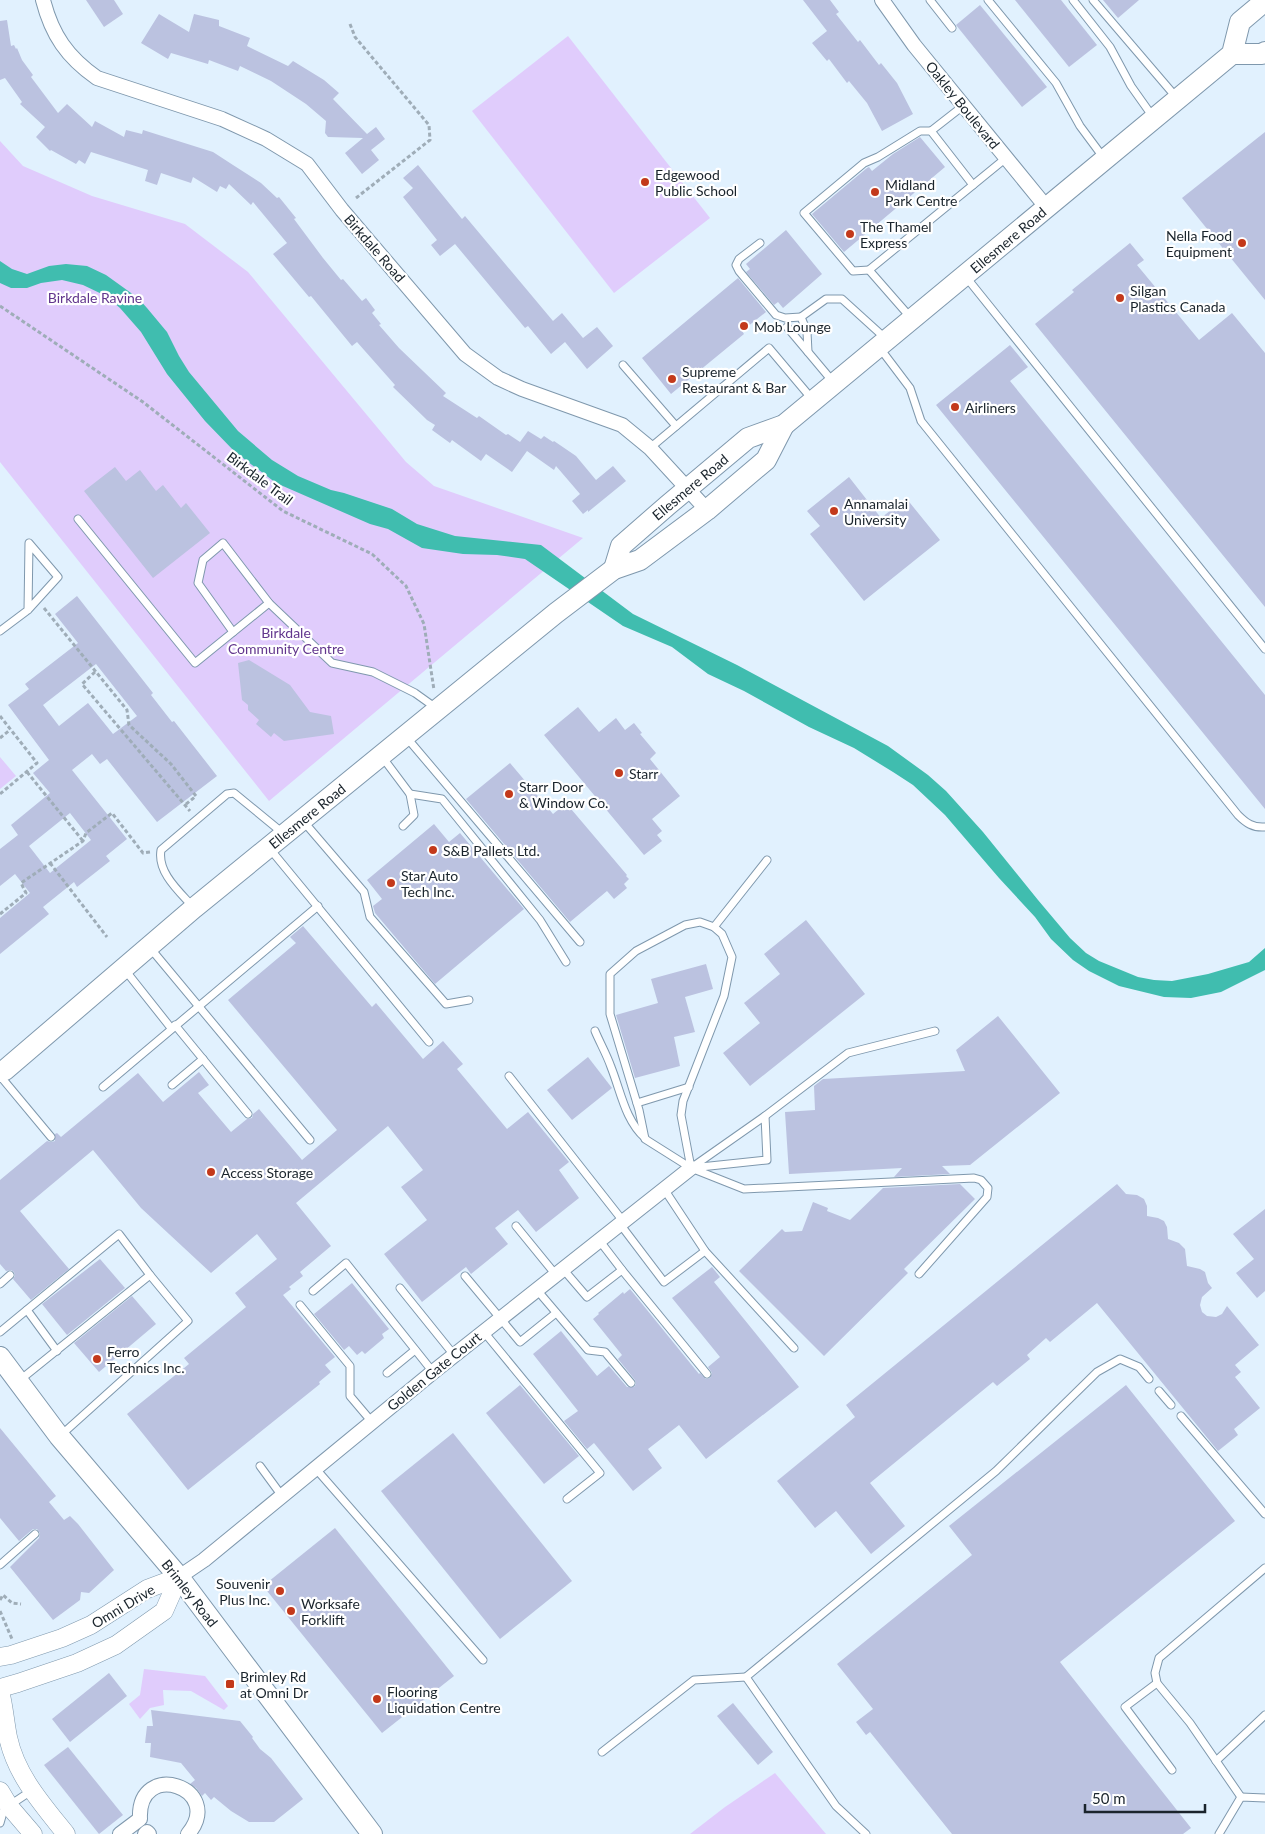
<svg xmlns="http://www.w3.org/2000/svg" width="1265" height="1834" viewBox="0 0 1265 1834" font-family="Lato,sans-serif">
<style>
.green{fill:#e0ccfc}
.water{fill:#40bdaf}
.building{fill:#bbc2e0;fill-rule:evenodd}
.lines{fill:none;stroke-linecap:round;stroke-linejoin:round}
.service-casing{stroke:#7f98ad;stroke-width:9}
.minor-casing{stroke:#7f98ad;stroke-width:16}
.tertiary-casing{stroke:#7f98ad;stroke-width:19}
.secondary-casing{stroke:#7f98ad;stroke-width:22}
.path{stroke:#9fadb8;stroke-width:3;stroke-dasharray:4 2.5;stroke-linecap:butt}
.service{stroke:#fff;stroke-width:7}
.minor{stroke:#fff;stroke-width:14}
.tertiary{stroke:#fff;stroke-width:18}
.secondary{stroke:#fff;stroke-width:20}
.poi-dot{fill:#c3391b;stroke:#fff;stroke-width:2}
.labels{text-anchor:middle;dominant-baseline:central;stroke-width:4.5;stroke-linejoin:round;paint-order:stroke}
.street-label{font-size:14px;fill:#1a242c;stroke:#fff}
.poi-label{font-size:14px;fill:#1a242c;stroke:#fff;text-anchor:start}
.park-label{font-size:14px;fill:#62368d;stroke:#fff}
</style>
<rect width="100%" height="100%" fill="#e1f1fe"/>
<!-- green -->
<g class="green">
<polygon points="568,36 710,218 614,293 472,111"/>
<polygon points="0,141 23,166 92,196 185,224 248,272 406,462 434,486 583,538 269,801 0,462"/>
<polygon points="0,757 16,776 0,789"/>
<polygon points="144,1669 205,1676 228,1706 224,1710 191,1691 163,1690 164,1705 150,1708 140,1719 129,1704 140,1695"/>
<polygon points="775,1773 826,1834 690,1834 725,1807"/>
</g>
<!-- water -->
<polygon class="water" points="0,261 12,269 27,274 49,266 66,264 87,266 106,275 138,298 147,308 167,332 179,356 189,372 238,431 272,460 298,476 331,490 344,493 392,509 417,524 455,536 541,545 633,614 737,665 888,746 928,775 946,791 983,832 1038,900 1070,938 1086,953 1099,961 1138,977 1154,980 1172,981 1208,974 1249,962 1265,948 1265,970 1221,992 1191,998 1164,997 1119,986 1089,971 1073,960 1051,939 1035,917 999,878 945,815 913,785 893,772 854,748 809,727 744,691 708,674 672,647 623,626 525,559 497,555 463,554 422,548 388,529 370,524 276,483 235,452 205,421 167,374 141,332 120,308 106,296 83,285 62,280 41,283 27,288 11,288 0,283"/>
<!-- building -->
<g class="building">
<polygon points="86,0 114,0 123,14 104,27"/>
<polygon points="803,0 830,0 839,12 836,14 858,42 860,40 879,65 881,63 897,83 913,114 882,131 867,103 849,81 847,83 829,59 827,61 812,43 827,31"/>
<polygon points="1015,0 1061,0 1097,45 1069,67"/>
<polygon points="1103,0 1139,0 1118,18"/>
<polygon points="980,5 1047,87 1022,107 956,25"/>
<polygon points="159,14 189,32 194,14 219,20 219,26 250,38 247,46 288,66 293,61 324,80 339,93 333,99 367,134 376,127 385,139 371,150 379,160 362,174 345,153 363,138 328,137 325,133 326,121 306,104 271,81 240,66 238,71 209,60 208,64 171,53 168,59 141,43"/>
<polygon points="7,20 11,46 14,45 16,49 17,48 22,60 33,75 31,77 58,113 67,104 92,127 95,121 124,137 126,130 142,134 143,130 213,152 233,165 261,183 277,198 279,197 296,218 294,219 323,258 341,280 343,279 362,301 366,298 375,310 372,313 381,324 379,325 399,348 446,393 443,396 477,418 479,416 506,435 508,434 520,442 528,431 541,439 544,436 553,442 554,441 576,456 596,480 613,466 626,481 588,512 588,510 583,514 572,501 580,494 556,466 554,470 527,451 512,472 486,454 481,461 452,440 450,443 432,430 435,425 427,420 393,387 395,385 357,342 352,346 311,296 309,297 273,254 287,243 253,202 251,205 229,184 226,189 220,186 217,192 193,177 191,183 161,173 157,185 145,181 148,170 91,152 85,164 79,160 76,164 51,150 50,151 36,137 45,127 20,104 22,102 5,78 0,80 0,21"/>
<polygon points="1265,132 1265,300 1182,198"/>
<polygon points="920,137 945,167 844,252 812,214 867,168 869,167 872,171 893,154"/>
<polygon points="418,165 462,219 465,216 553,321 562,313 583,338 597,327 613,346 587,369 565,342 551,354 528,326 525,328 455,244 440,256 431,245 437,240 403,197 413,188 403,178"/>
<polygon points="786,230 822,274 783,308 778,302 774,305 746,272 750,269 746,264"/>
<polygon points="1130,243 1144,260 1137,265 1199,340 1232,313 1265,353 1265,607 1035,324 1074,292 1072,290"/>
<polygon points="738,278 766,312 742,331 744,334 671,394 642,358"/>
<polygon points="1010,345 1028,367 1010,381 1265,695 1265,809 936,405"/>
<polygon points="115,467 126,481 140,470 156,491 163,485 181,508 186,503 210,533 153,578 84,491"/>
<polygon points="849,477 881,518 906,498 940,540 864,601 810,534 820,526 807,511"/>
<path d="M77,596L153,693L151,695L172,722L174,721L217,776L157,822L107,759L100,764L92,754L72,770L127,839L106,856L110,861L77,887L74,882L43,907L49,914L0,954V918L30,893L15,874L0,886V849L18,835L11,825L50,793L33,773L49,760L8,705L29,689L25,684L78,643L55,614ZM96,664L137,716L113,734L88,703L59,726L43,705ZM70,813L91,840L50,873L29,846Z"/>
<polygon points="249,660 290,685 310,712 331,716 334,734 284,741 274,733 271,737 256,724 259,720 248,710 248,705 242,700 238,663"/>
<polygon points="578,707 599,732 616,718 625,730 634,723 642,733 640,734 656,753 650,759 680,796 652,819 662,831 657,835 662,841 644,855 544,735"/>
<polygon points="510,763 553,814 566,803 627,875 626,876 629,879 624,884 627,888 614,899 607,891 570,922 466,799"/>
<polygon points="434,824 449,842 460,833 524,909 435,984 375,913 373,906 382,899 367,880"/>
<polygon points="806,920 865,994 750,1086 723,1053 760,1023 744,1003 780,974 764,954"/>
<polygon points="303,926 372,1007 376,1003 423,1059 443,1041 463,1064 457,1069 507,1129 528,1112 569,1162 559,1170 579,1198 536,1232 518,1210 495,1228 508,1244 471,1274 466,1267 422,1302 384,1254 427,1220 401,1187 423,1170 388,1126 296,1203 331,1246 300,1272 303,1276 289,1287 291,1289 283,1295 335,1357 325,1365 331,1372 319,1382 320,1384 188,1490 127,1414 189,1364 184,1358 246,1307 235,1293 277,1259 257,1234 211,1273 141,1208 93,1150 20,1211 69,1269 31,1300 13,1279 15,1276 14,1272 11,1270 6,1271 0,1264 0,1180 47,1141 51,1142 55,1141 55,1134 57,1133 61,1137 138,1073 163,1102 199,1072 209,1085 198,1093 231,1132 247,1119 252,1118 253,1114 259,1109 302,1160 337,1130 228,1000 296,943 290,937"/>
<polygon points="706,964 713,989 685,997 695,1032 674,1037 680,1066 635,1078 616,1015 658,1003 651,979"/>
<polygon points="998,1016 1060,1093 970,1165 942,1166 950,1174 894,1177 902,1168 789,1174 785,1112 815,1110 814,1086 823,1079 965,1071 956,1050"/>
<polygon points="588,1057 612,1088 572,1120 547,1090"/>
<polygon points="960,1184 975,1199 904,1269 908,1273 824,1356 739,1271 782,1229 785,1232 802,1231 813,1202 828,1208 827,1211 850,1220 883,1188"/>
<polygon points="1117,1184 1126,1194 1137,1195 1144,1199 1147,1206 1147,1216 1158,1218 1164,1221 1167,1227 1168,1239 1179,1243 1185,1249 1187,1266 1200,1269 1205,1272 1208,1283 1212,1288 1202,1297 1200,1305 1202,1312 1207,1316 1216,1317 1222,1314 1227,1306 1259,1345 1235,1365 1241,1372 1235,1377 1260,1408 1234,1429 1238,1435 1218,1451 1097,1303 1050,1342 1046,1338 1027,1355 1030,1359 997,1386 993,1382 870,1483 905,1526 871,1554 836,1511 815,1528 777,1481 855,1417 846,1405"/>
<polygon points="1265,1209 1265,1291 1257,1298 1236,1273 1254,1259 1233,1234"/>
<polygon points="100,1259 125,1288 67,1335 42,1304"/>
<polygon points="712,1267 720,1277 714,1282 799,1387 706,1459 679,1425 648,1449 662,1468 633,1491 594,1443 587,1449 564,1421 578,1411 533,1354 561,1331 597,1376 609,1366 627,1387 634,1387 636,1384 635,1380 618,1359 622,1355 593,1319 599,1314 598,1313 623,1292 624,1294 630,1289 699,1374 700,1373 706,1379 710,1378 712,1373 708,1367 720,1357 672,1298"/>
<polygon points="352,1283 389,1329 382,1334 384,1338 365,1354 362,1351 357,1355 349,1346 344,1350 314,1314"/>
<polygon points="132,1296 156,1324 99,1372 74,1343"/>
<polygon points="520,1385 579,1456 544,1484 486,1413"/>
<polygon points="1126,1385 1235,1521 1060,1662 1191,1828 1183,1834 952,1834 870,1732 866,1735 856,1722 873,1709 837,1664 972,1555 949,1526"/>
<polygon points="0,1428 56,1496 49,1502 64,1520 70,1516 78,1524 114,1570 89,1593 81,1592 80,1600 53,1620 10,1567 39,1538 40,1533 37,1529 33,1529 19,1541 0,1518"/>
<polygon points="453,1433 572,1581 500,1639 381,1491"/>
<polygon points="335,1528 454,1676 382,1733 263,1586"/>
<polygon points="109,1673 127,1696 70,1742 52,1719"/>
<polygon points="733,1703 773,1752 758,1765 717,1716"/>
<polygon points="151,1710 240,1721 253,1737 252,1738 260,1749 271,1758 303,1799 274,1822 249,1822 231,1811 214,1797 211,1800 205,1793 202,1796 196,1788 190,1784 195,1780 181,1763 150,1757 151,1743 145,1743 147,1726 153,1726"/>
<polygon points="68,1747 123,1815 99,1834 44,1765"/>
</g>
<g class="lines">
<defs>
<g id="service">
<polyline points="930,0 952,28"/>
<polyline points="988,0 1056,83 1080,126 1103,157"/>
<polyline points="1073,0 1110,47 1131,86 1153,117"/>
<polyline points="1093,0 1176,97"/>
<polyline points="931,131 963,106"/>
<polyline points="760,243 739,259 736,265 739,271 776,315 785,318 801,317"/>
<polyline points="869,270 853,271 804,213 864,163 878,157 920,131 931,131 973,185"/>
<polyline points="966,277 1265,649"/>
<polyline points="911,318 869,270 1006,158"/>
<polyline points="787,327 808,352"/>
<path d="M879,347L910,388L921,421L1238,815C1246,823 1253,828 1265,827"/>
<polyline points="623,365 676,426"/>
<polyline points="834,383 808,352 807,332 801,317 826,299 842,299 885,338"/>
<polyline points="650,448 769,348 812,399"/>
<polyline points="78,519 195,663 269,603"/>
<polyline points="0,631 28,610 58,577 29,543 28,610"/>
<polyline points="233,632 198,583 203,560 223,543 269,603 332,663 373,672 415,693 436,708"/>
<polyline points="407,738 580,942"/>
<polyline points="383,758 410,794 414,815 403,826"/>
<polyline points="410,794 442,799 540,920 566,962"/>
<polyline points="304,822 364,892 370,917 446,1004 469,1000"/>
<polyline points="270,849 429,1042"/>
<path d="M194,908C180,892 157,873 161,850L227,794L234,793L284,834"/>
<polyline points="714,927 767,860"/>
<polyline points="151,949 310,1140"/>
<polyline points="125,970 171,1028"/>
<polyline points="175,1025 248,1114"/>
<path d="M595,1031C600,1043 607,1055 611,1067C621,1092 625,1120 645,1138"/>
<polyline points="509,1076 623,1221"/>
<polyline points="1,1077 51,1137"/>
<polyline points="172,1085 203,1059"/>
<polyline points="103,1087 318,906"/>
<polyline points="637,1103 689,1087"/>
<polygon points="765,1116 767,1160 691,1168"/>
<polyline points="765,1116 848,1053 935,1031"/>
<polyline points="691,1168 681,1115 683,1101 724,996 732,957 722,934 714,927 700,922 685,925 636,951 610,974 610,1014 639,1110 645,1139 691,1168 744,1189 974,1178 981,1180 988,1188 987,1197 919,1274"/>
<polyline points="664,1189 705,1251 794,1348"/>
<polyline points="620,1224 664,1282 705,1251"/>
<polyline points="516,1226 556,1275"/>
<polyline points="563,1269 587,1297 622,1270 599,1240"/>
<polyline points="622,1270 707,1374"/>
<polyline points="465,1276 520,1342 556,1313"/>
<polyline points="0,1284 10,1275"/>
<polyline points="400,1288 454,1355"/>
<polyline points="537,1290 588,1350 605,1352 631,1383"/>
<polyline points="313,1291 346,1263 433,1372"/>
<polyline points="300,1305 350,1366 350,1396 372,1422"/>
<polyline points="27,1310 57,1351"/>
<polyline points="0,1332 119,1234 150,1275 188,1321 60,1436"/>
<polyline points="484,1332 600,1473 567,1499"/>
<polyline points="387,1373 415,1350"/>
<polyline points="20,1380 150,1275"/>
<polyline points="1159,1391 1171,1405"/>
<polyline points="1181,1416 1265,1514"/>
<polyline points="260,1466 282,1496"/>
<polyline points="316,1469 483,1660"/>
<polyline points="0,1565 35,1534"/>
<polyline points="1157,1683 1125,1707 1172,1770"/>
<polyline points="602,1752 694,1680 746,1677"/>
<polyline points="1216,1761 1265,1715"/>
<polyline points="1241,1797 1190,1723 1157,1683 1155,1673 1159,1658 1265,1568"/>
<polyline points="0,1823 4,1809 31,1791"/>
<polyline points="866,1834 836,1806 746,1677 996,1471 1097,1372 1120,1359 1139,1367 1149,1379"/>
<polyline points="1219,1834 1241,1797 1265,1798"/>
</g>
<g id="minor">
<path d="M43,0C52,35 67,57 97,78L222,119L266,139L307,164L342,210L465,354L498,378L522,389L622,425L650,448L707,510"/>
<polyline points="882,0 914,45 1047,208"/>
<polyline points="179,1577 204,1560 433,1372 691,1168"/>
<path d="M120,1834L140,1819C137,1758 226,1788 188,1834"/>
<polyline points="145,1834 147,1832 149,1834"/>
</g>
<g id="tertiary">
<polyline points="0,1657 11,1655 62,1638 91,1625 147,1589 179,1577"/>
<polyline points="0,1688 18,1683 77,1663 116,1645 164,1611 179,1577"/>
<path d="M0,1691C4,1706 5,1722 8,1737C16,1775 42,1804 66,1834"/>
<polyline points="0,1791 9,1806 33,1834"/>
</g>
<g id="secondary">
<polyline points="1232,54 1262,54 1265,52"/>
<polyline points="614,569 621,546 668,505 748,438 784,425 1232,54 1240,22 1265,1"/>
<polyline points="0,1072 5,1070 194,908 556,613 614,569 640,560 707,510 766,460 784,425"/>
<polyline points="0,1357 59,1436 179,1577 372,1834"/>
</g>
</defs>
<!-- service casing -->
<use href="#service" class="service-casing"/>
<!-- minor casing -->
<use href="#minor" class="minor-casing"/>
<!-- tertiary casing -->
<use href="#tertiary" class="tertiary-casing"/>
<!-- secondary casing -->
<use href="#secondary" class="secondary-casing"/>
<!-- path -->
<g class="path">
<polyline points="350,24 355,37 429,125 430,140 356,198"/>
<polyline points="0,306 143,402 283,511 372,554 406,586 424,624 434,690"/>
<polyline points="44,608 127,710 129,725 171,764 196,796 185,805"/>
<polyline points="95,672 82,684 190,811"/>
<polyline points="0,716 37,763 0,794"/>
<polyline points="0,738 10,730"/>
<polyline points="27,772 83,841"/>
<polyline points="50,863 107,937"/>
<polyline points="0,914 26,893 21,883 83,841 86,833 112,813 143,853 150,852"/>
<polyline points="0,1600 3,1595 12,1603 21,1604"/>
<polyline points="0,1611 12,1639"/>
</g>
<!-- service -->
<use href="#service" class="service"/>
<!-- minor -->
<use href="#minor" class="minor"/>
<!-- tertiary -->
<use href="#tertiary" class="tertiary"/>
<!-- secondary -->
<use href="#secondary" class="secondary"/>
</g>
<!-- markers -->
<g class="poi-dot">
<circle cx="645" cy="182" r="5"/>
<circle cx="875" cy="192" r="5"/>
<circle cx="850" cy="234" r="5"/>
<circle cx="1242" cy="243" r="5"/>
<circle cx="1120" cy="298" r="5"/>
<circle cx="744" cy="326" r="5"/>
<circle cx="672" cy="379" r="5"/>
<circle cx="955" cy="407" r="5"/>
<circle cx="834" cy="511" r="5"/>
<circle cx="619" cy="773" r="5"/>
<circle cx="509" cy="794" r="5"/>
<circle cx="433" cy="850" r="5"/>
<circle cx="391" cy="883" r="5"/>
<circle cx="211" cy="1172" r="5"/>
<circle cx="97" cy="1359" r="5"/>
<circle cx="280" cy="1591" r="5"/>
<circle cx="291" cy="1611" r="5"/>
<rect x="225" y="1679" width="10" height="10" rx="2.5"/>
<circle cx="377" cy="1699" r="5"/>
</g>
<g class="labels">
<!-- street labels -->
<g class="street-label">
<text transform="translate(963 105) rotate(51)">Oakley Boulevard</text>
<text transform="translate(1008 240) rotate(-40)">Ellesmere Road</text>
<text transform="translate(375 248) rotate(49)">Birkdale Road</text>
<text transform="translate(260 478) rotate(37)">Birkdale Trail</text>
<text transform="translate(690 487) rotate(-40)">Ellesmere Road</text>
<text transform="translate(307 816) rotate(-39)">Ellesmere Road</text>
<text transform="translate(434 1371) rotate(-39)">Golden Gate Court</text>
<text transform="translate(190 1593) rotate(52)">Brimley Road</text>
<text transform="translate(123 1606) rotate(-31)">Omni Drive</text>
</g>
<!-- poi labels -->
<g class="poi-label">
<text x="655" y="174">Edgewood<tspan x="655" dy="16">Public School</tspan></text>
<text x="885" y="184">Midland<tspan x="885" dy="16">Park Centre</tspan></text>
<text x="860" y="226">The Thamel<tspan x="860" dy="16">Express</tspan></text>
<text x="1232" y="235" text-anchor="end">Nella Food<tspan x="1232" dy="16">Equipment</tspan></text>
<text x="1130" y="290">Silgan<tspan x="1130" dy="16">Plastics Canada</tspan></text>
<text x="754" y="326">Mob Lounge</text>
<text x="682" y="371">Supreme<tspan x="682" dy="16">Restaurant &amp; Bar</tspan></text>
<text x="965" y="407">Airliners</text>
<text x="844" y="503">Annamalai<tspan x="844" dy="16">University</tspan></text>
<text x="629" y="773">Starr</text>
<text x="519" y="786">Starr Door<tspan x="519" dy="16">&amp; Window Co.</tspan></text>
<text x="443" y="850">S&amp;B Pallets Ltd.</text>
<text x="401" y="875">Star Auto<tspan x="401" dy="16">Tech Inc.</tspan></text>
<text x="221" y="1172">Access Storage</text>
<text x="107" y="1351">Ferro<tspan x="107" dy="16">Technics Inc.</tspan></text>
<text x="270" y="1583" text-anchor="end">Souvenir<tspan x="270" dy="16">Plus Inc.</tspan></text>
<text x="301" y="1603">Worksafe<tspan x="301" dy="16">Forklift</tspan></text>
<text x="240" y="1676">Brimley Rd<tspan x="240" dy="16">at Omni Dr</tspan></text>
<text x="387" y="1691">Flooring<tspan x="387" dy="16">Liquidation Centre</tspan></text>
</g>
<!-- park labels -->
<g class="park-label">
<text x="95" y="297">Birkdale Ravine</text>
<text x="286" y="632">Birkdale<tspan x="286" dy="16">Community Centre</tspan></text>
</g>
</g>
<!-- scale -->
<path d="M1085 1804v8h120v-8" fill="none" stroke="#1a242c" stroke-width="2.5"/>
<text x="1092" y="1804" font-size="15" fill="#1a242c" stroke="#ffffff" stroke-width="4" paint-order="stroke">50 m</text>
</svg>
